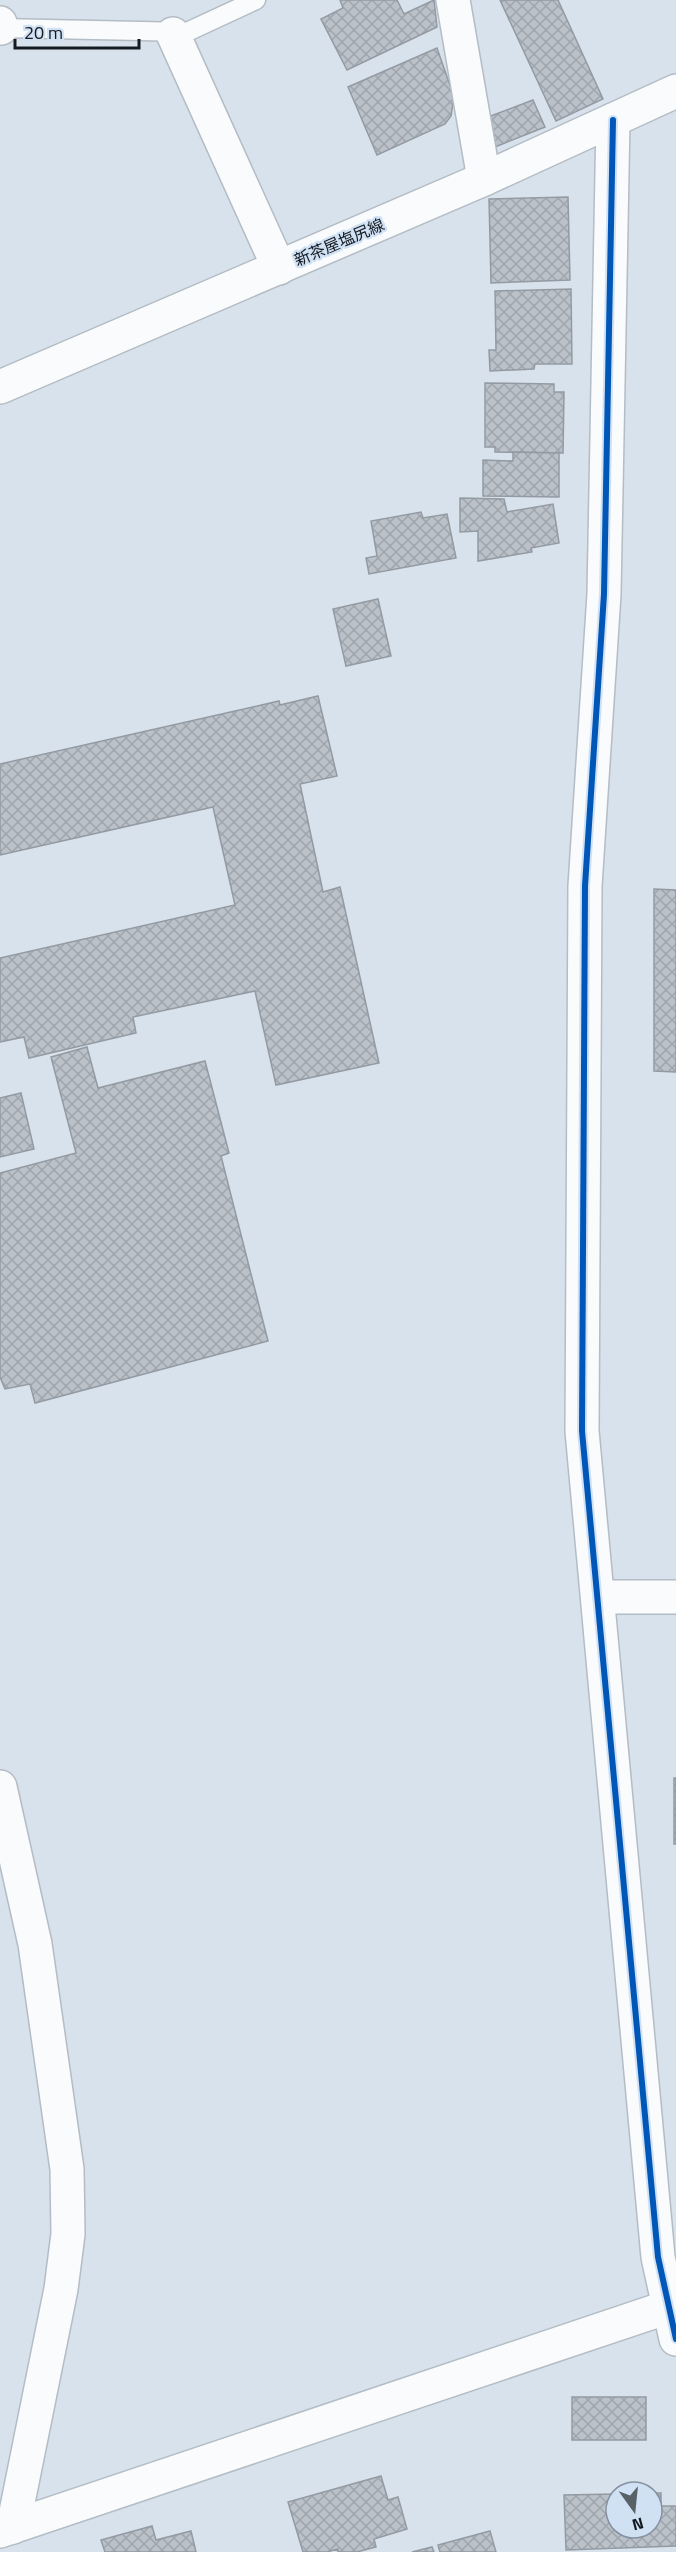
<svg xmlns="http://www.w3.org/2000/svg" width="676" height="2552" viewBox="0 0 676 2552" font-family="'Titillium Web','Noto Sans JP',sans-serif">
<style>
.building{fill:url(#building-cross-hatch);stroke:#939aa2;stroke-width:1.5}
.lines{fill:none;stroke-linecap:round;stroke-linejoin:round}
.lane-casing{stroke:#b4bcc4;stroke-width:21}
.street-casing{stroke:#b4bcc4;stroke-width:36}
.secondary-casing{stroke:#b4bcc4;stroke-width:36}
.lane{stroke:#f9fbfc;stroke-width:18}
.street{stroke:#f9fbfc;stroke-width:33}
.secondary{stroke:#f9fbfc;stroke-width:33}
.cycleway-casing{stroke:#d0e1f4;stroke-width:10}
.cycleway{stroke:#0057b8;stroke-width:6}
.labels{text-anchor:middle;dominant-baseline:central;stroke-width:4.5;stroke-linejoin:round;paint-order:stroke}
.street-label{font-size:16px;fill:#141a21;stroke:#d0e1f4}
</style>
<defs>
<pattern id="building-cross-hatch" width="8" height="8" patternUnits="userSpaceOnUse" patternTransform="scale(1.5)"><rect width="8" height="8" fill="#bac1c9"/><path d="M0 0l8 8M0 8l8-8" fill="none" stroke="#9fa5ac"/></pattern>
</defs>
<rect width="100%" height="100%" fill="#d8e2ec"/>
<!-- building -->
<g class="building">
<polygon points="340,0 397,0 404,14 434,0 437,27 347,70 321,19 343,8"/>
<polygon points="500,0 558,0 603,99 556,121"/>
<polygon points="437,48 454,97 451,116 445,124 377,155 348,87"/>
<polygon points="533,100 545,127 495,147 488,117"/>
<polygon points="568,197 570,280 491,283 489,199"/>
<polygon points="571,289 572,364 535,364 534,369 490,371 489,350 496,350 495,291"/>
<polygon points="485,383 554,384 554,392 564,392 563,453 495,452 495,447 485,447"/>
<polygon points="513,452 559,453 559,497 483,496 483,460 513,461"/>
<polygon points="460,498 504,499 507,512 553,504 559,543 531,548 532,552 478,561 478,531 460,532"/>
<polygon points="421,512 423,518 447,514 456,558 369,574 366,558 377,556 371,521"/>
<polygon points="378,599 391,656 346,666 333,609"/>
<polygon points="318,696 337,776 300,784 323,892 340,887 379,1063 276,1085 255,991 133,1017 136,1033 29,1058 24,1037 0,1042 0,958 235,905 213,807 0,855 0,764 279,701 280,705"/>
<polygon points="654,889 676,890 676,1072 654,1071"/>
<polygon points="87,1047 98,1088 205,1061 229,1153 221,1156 268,1341 35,1403 30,1384 5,1389 0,1377 0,1173 76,1153 51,1057"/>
<polygon points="21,1093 34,1149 0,1157 0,1098"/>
<rect x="674" y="1778" width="2" height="66"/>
<rect x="572" y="2397" width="74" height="43"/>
<polygon points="381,2476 388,2500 398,2497 407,2529 374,2539 376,2547 357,2552 338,2552 338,2549 327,2552 303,2552 288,2502"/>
<polygon points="652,2493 661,2493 661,2506 676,2506 676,2546 566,2550 564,2495 616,2494 616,2528 652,2528"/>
<polygon points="152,2526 156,2540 191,2531 196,2552 105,2552 101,2540"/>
<polygon points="490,2531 496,2552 440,2552 438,2545"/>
<polygon points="432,2547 434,2552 412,2552"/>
</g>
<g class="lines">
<defs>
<polyline id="lane" points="1,28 187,32 256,0"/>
<g id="street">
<polyline points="453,0 484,179"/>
<polyline points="0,23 1,28"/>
<polyline points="173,34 279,268"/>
<polyline points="613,120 604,594 585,886 582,1431 658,2257 676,2339"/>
<polyline points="599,1597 676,1597"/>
<polyline points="0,1787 35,1944 67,2169 68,2234 61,2289 13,2527"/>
<polyline points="0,2531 668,2307"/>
</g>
<polyline id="secondary" points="0,387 484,179 676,91"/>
</defs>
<!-- lane casing -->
<use href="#lane" class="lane-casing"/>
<!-- street casing -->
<use href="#street" class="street-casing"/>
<!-- secondary casing -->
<use href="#secondary" class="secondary-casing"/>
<!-- lane -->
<use href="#lane" class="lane"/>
<!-- street -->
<use href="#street" class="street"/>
<!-- secondary -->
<use href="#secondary" class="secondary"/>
<defs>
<polyline id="cycleway" points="613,120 604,594 585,886 582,1431 658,2257 676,2339"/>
</defs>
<!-- cycleway casing -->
<use href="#cycleway" class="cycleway-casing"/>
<!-- cycleway -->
<use href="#cycleway" class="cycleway"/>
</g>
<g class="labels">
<!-- street labels -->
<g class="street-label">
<text transform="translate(339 242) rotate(-23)">新茶屋塩尻線</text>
</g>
</g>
<!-- north arrow -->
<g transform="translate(634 2510) rotate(165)"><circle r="28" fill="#d0e1f4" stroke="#8591a0" stroke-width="1.5"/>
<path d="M0-4.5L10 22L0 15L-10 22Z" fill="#596068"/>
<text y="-9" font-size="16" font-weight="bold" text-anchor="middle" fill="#141a21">N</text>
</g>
<!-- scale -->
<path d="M15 39v9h124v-9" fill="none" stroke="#141a21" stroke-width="3"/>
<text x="24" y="39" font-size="18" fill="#141a21" stroke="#d0e1f4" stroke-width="4.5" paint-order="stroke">20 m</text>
</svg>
